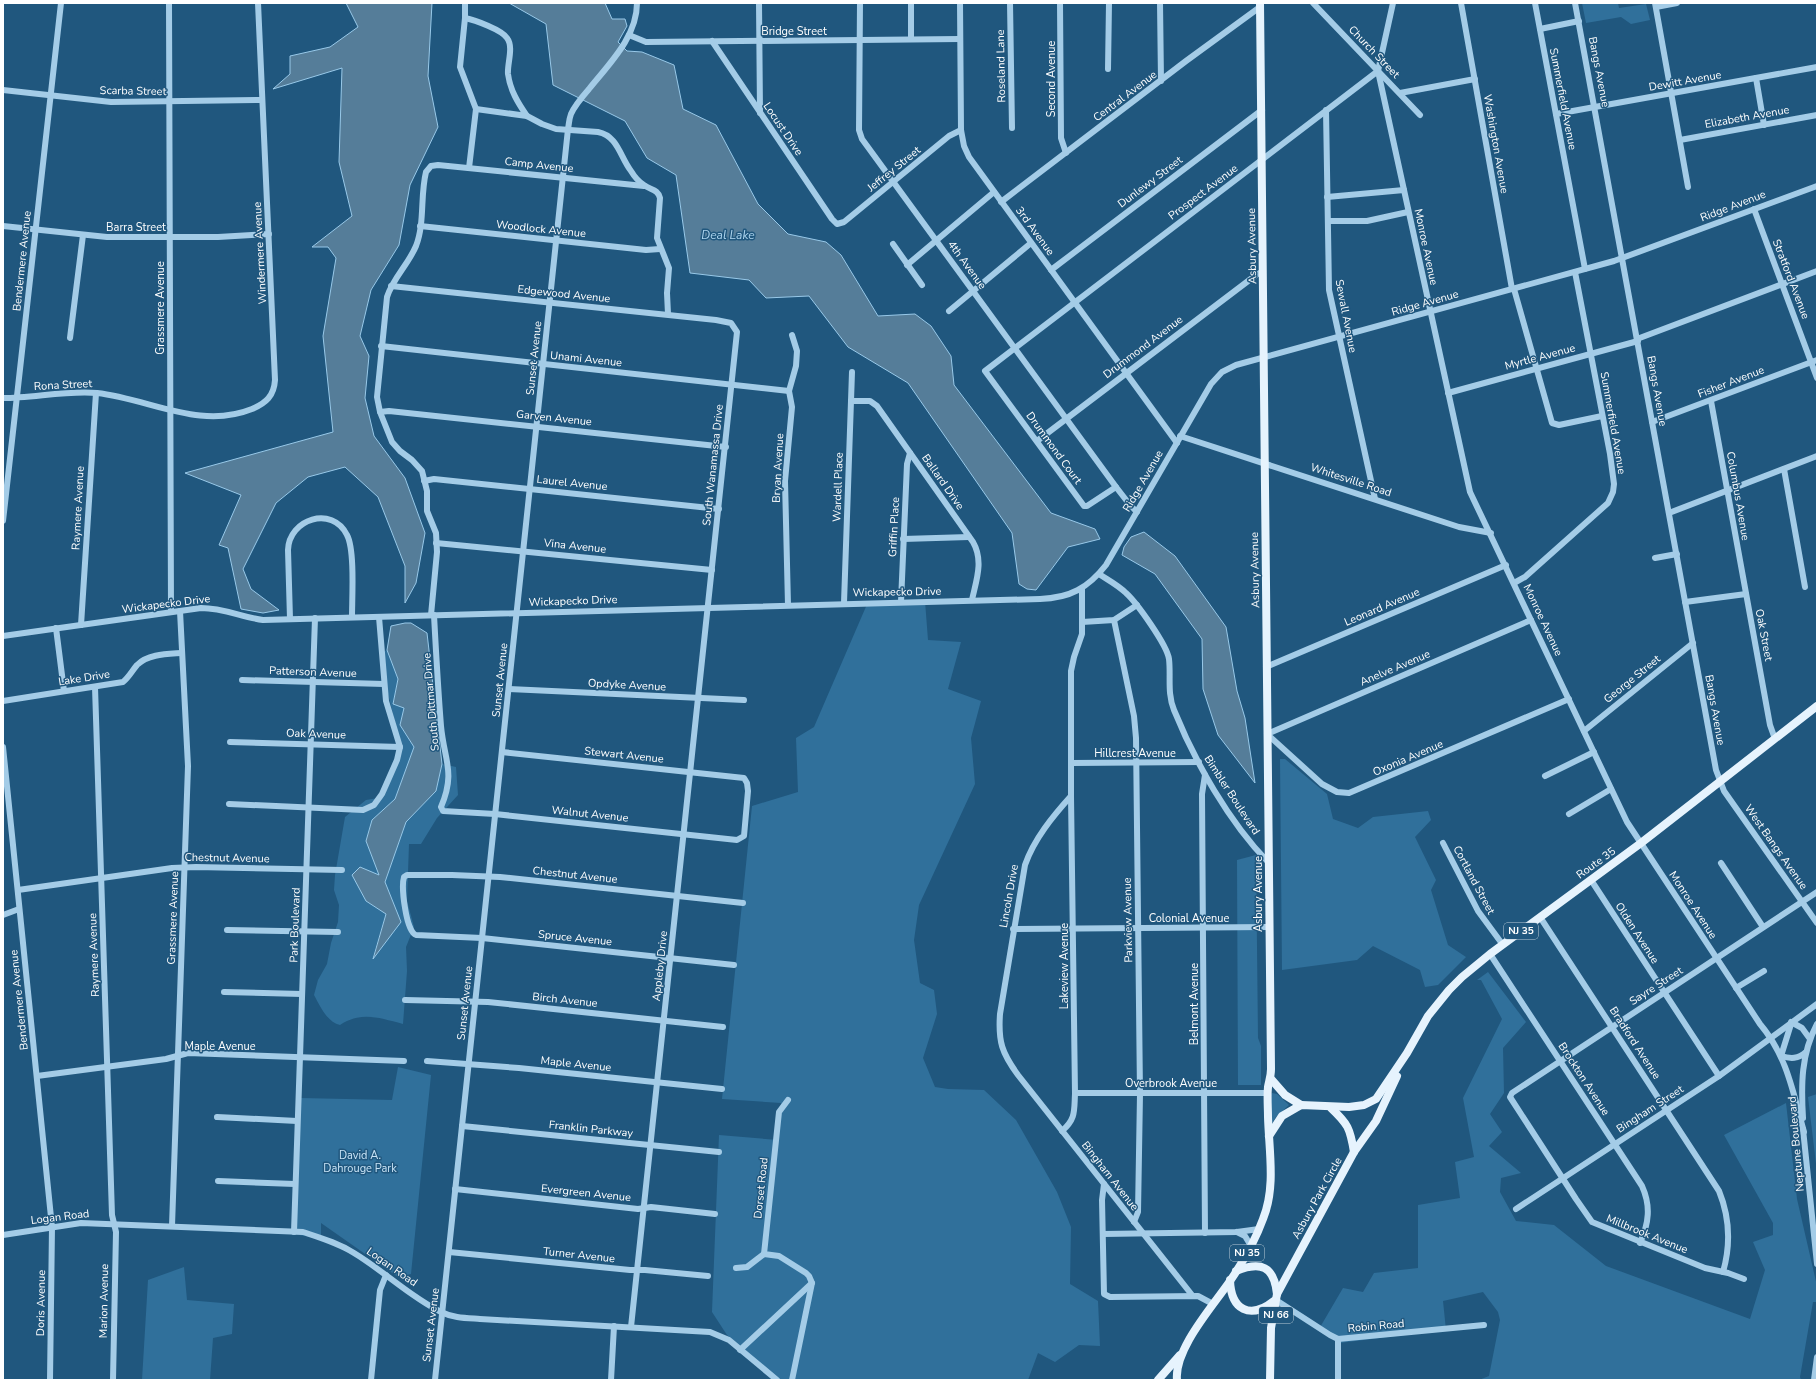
<svg xmlns="http://www.w3.org/2000/svg" width="1820" height="1383" viewBox="0 0 1820 1383" font-family="'Nunito Sans',sans-serif">
<style>
.green{fill:#30709b}
.water{fill:#557d99;stroke:#98c9e9}
.lines{fill:none;stroke-linecap:round;stroke-linejoin:round}
.minor{stroke:#a4cce7;stroke-width:6}
.major{stroke:#e6f3fd;stroke-width:8}
.labels{text-anchor:middle;dominant-baseline:central;stroke-width:3;stroke-linejoin:round;paint-order:stroke}
.shield{fill:#20577e;stroke:#bccdd8;stroke-width:1}
.shield-label{font-size:10px;font-weight:bold;fill:#fff}
.street-label{font-size:11px;fill:#fff;stroke:#20577e}
.park-label{font-size:11px;fill:#c8e3f6;stroke:#20577e}
.water-label{font-size:12px;font-style:italic;fill:#afd6ef;stroke:#20577e}
</style>
<rect width="100%" height="100%" fill="#20577e"/>
<!-- green -->
<g class="green">
<polygon points="1582,3 1618,3 1619,8 1646,4 1650,20 1631,24 1621,17 1586,23"/>
<polygon points="925,601 928,640 961,642 948,689 981,701 971,738 975,784 919,905 914,940 920,983 934,990 937,1014 923,1058 935,1087 948,1089 984,1090 1016,1120 1057,1192 1071,1227 1070,1284 1098,1301 1100,1346 1079,1345 1055,1362 1038,1353 1028,1380 777,1380 727,1335 712,1312 719,1135 778,1140 781,1103 722,1099 752,806 798,792 796,738 814,727 868,602"/>
<path d="M387,650L398,679L393,704L404,708L400,725L414,747L395,799L372,820L366,841L380,876L366,901L386,913L373,957L401,922L385,882L406,822L436,791L442,764L456,767L458,795L437,818L421,844H409L407,901L414,927L406,947L407,971L403,1024C379,1018 362,1011 340,1025C327,1022 320,1006 314,995L318,980L327,964L331,943L338,922L339,905L334,890L335,875L345,817L366,800L384,797L402,750L388,694L383,652Z"/>
<polygon points="1280,759 1285,759 1327,794 1333,819 1358,828 1373,817 1428,811 1431,820 1415,837 1436,880 1431,890 1448,945 1466,957 1438,985 1425,987 1420,970 1373,946 1357,960 1282,970"/>
<polygon points="1256,855 1258,1038 1261,1046 1261,1085 1238,1085 1237,860"/>
<polygon points="1488,972 1526,1022 1503,1048 1504,1093 1490,1114 1502,1132 1489,1146 1521,1173 1501,1178 1500,1192 1516,1221 1554,1225 1606,1266 1750,1319 1765,1270 1753,1242 1773,1235 1773,1223 1724,1135 1786,1103 1797,1199 1817,1286 1817,1302 1813,1302 1800,1377 1801,1380 1479,1380 1489,1376 1500,1320 1498,1312 1483,1292 1443,1301 1446,1330 1339,1343 1319,1329 1343,1288 1363,1292 1374,1273 1418,1268 1418,1205 1460,1198 1455,1162 1474,1157 1463,1098 1502,1019 1481,980 1477,980"/>
<polygon points="398,1067 431,1075 411,1274 398,1277 321,1223 321,1239 294,1234 300,1098 392,1100"/>
<polygon points="1272,1093 1277,1094 1289,1105 1276,1117 1271,1125 1271,1095"/>
<polygon points="1817,1094 1817,1172 1808,1097"/>
<polygon points="184,1267 187,1300 234,1304 232,1334 213,1338 210,1380 142,1380 148,1280"/>
</g>
<!-- water -->
<g class="water">
<polygon points="346,3 432,3 428,76 438,127 410,185 399,245 371,290 360,336 369,356 365,398 374,436 405,478 425,533 416,583 405,603 405,566 378,497 345,467 308,477 276,503 243,569 251,589 279,610 263,613 241,609 228,548 219,545 241,495 185,473 333,432 323,336 336,258 328,247 312,247 352,216 339,162 342,68 273,89 290,74 290,56 330,47 358,27"/>
<polygon points="509,3 605,3 612,19 625,19 627,26 618,42 627,51 642,52 674,65 683,109 716,125 758,204 788,234 826,242 841,255 878,316 915,314 931,326 951,356 954,385 1051,513 1095,529 1100,539 1068,547 1036,590 1027,589 1019,584 1012,533 908,383 848,347 809,296 766,298 749,280 690,273 676,175 647,158 625,121 553,85 546,24"/>
<polygon points="1144,532 1175,556 1226,627 1237,691 1245,718 1255,783 1218,735 1203,689 1202,639 1155,574 1122,555 1124,547 1131,537"/>
<polygon points="405,623 411,623 427,633 442,764 436,791 406,822 385,882 401,922 373,959 386,914 366,901 352,875 360,867 379,875 366,841 372,820 395,799 414,747 400,725 404,708 393,704 398,679 387,650 391,626"/>
</g>
<g class="lines">
<!-- minor -->
<g class="minor">
<polyline points="169,3 171,612"/>
<polyline points="465,3 465,18 460,67 476,109 469,168"/>
<polyline points="759,3 760,113"/>
<polyline points="860,3 859,130 862,139 1116,487 1130,505 1137,512"/>
<polyline points="911,3 911,39"/>
<polyline points="960,3 961,130 964,146 969,157 1177,443"/>
<polyline points="1010,3 1012,128"/>
<polyline points="1060,3 1061,138 1066,153"/>
<polyline points="1160,3 1161,81"/>
<polyline points="1313,3 1420,115"/>
<polyline points="1461,3 1512,289"/>
<polyline points="1535,3 1585,269"/>
<polyline points="1575,3 1716,770 1724,791 1817,923"/>
<polyline points="1655,3 1688,187"/>
<polyline points="1656,7 1677,3"/>
<path d="M465,18C475,20 502,30 507,38C514,47 507,64 508,74C510,90 518,103 527,116"/>
<polyline points="1540,29 1579,21"/>
<polyline points="629,35 646,42 960,39"/>
<polyline points="712,41 832,219 837,224 844,222 949,136 961,130"/>
<polyline points="1108,69 1109,3"/>
<path d="M1378,71L1470,492L1627,822L1760,1024C1787,1056 1793,1092 1804,1132"/>
<polyline points="1756,78 1764,125"/>
<polyline points="3,90 111,102 262,100"/>
<polyline points="1400,93 1475,79"/>
<path d="M476,109L527,116L542,124L556,129L598,132C618,136 620,157 631,171C634,176 639,182 644,185C650,190 658,189 660,198L657,238L669,268L667,293L668,314"/>
<polyline points="1326,110 1329,290 1375,499"/>
<polyline points="1556,114 1817,67"/>
<polyline points="1680,140 1817,115"/>
<polyline points="1327,197 1404,190"/>
<polyline points="1001,202 1186,61 1260,7"/>
<polyline points="1754,209 1817,378"/>
<polyline points="1328,221 1367,221 1408,212"/>
<polyline points="3,226 107,237 218,237 269,234"/>
<polyline points="420,226 646,250 660,249"/>
<polyline points="893,244 922,285"/>
<polyline points="907,265 994,192"/>
<polyline points="1051,270 1262,110"/>
<polyline points="391,286 716,320 731,323 737,332 631,1327"/>
<polyline points="1514,289 1552,423 1559,425 1602,416"/>
<polyline points="949,311 1031,243"/>
<polyline points="70,338 83,235"/>
<polyline points="1637,339 1817,271"/>
<polyline points="381,346 789,391"/>
<polyline points="1448,393 1638,341"/>
<path d="M3,398C33,398 68,390 97,393C150,399 200,430 252,409C266,403 274,396 275,380L258,3"/>
<path d="M851,401H870L877,406L973,542C984,561 976,581 972,600"/>
<polyline points="1711,401 1770,725 1775,739"/>
<polyline points="380,412 389,411 726,447"/>
<polyline points="1652,422 1817,360"/>
<polyline points="1180,436 1459,527 1491,533"/>
<polyline points="1037,441 1256,275 1263,271"/>
<polyline points="1784,469 1805,587"/>
<polyline points="424,481 434,479 719,509"/>
<polyline points="1116,487 1087,506 1084,506 985,371 1378,71 1393,3"/>
<polyline points="1669,513 1817,456"/>
<polyline points="3,521 61,3"/>
<polyline points="903,539 969,537"/>
<polyline points="436,543 712,570"/>
<polyline points="1655,558 1677,554"/>
<path d="M1099,574C1108,580 1118,585 1126,593C1137,603 1167,645 1169,659C1171,676 1167,693 1174,710C1195,762 1229,822 1268,862"/>
<polyline points="1514,583 1525,577 1608,503 1613,492 1614,484 1610,454 1575,272"/>
<path d="M1082,589V634L1074,657L1071,671V796C1053,816 1034,839 1025,865L1000,1014C998,1042 1002,1053 1018,1075L1192,1295"/>
<polyline points="901,602 907,464 910,453"/>
<polyline points="1685,602 1746,594"/>
<polyline points="844,603 852,372"/>
<polyline points="788,605 785,481 792,407 789,391 796,366 797,351 792,335"/>
<path d="M431,615L437,552L436,533L427,511V491L422,471L412,460L400,451L392,442L380,412L377,397L387,297C393,278 408,265 416,246C425,223 420,196 426,172L431,166L438,165L644,186"/>
<path d="M434,615C436,652 438,689 441,726C444,760 456,772 441,807L443,811L495,814L737,840L744,836L748,791L747,783L744,778L502,752"/>
<path d="M290,619L288,550C289,519 332,505 347,535C355,550 352,598 352,617"/>
<polyline points="1114,620 1134,716 1136,738 1140,1094 1138,1212 1134,1222"/>
<polyline points="1531,620 1267,734 1322,784 1337,792 1349,793 1569,699"/>
<polyline points="1082,622 1114,620 1137,605"/>
<polyline points="81,625 96,393"/>
<polyline points="56,628 64,691"/>
<path d="M3,636L201,608C224,608 241,617 263,620L1040,599C1070,598 1088,588 1106,565L1211,384L1222,372L1236,365L1614,261L1817,186"/>
<polyline points="1266,667 1506,565"/>
<polyline points="242,680 384,684"/>
<polyline points="95,687 112,1215 116,1232 113,1380"/>
<polyline points="509,689 744,700"/>
<path d="M3,701L123,682C129,677 132,671 137,665C148,654 167,654 181,653"/>
<polyline points="1584,731 1693,643"/>
<polyline points="230,742 400,747"/>
<polyline points="3,747 52,1227 50,1380"/>
<polyline points="1072,763 1199,762"/>
<polyline points="1205,775 1202,794 1205,1233"/>
<polyline points="1545,776 1594,752"/>
<polyline points="229,804 363,810 374,805 382,794 397,760 400,747 386,701 379,617"/>
<polyline points="1569,814 1611,789"/>
<polyline points="1443,843 1478,911 1503,945"/>
<polyline points="1721,863 1763,927"/>
<polyline points="1591,880 1719,1076"/>
<polyline points="18,890 172,868 196,867 342,870"/>
<polyline points="3,915 19,909"/>
<path d="M1540,917L1719,1191C1730,1218 1731,1244 1723,1272"/>
<polyline points="1013,929 1269,927"/>
<polyline points="227,930 338,932"/>
<path d="M1490,954L1642,1186C1651,1206 1649,1223 1640,1243"/>
<path d="M734,965L482,938L416,935C406,932 401,887 404,877L407,875H452L500,877L743,903"/>
<polyline points="1736,988 1764,971"/>
<polyline points="224,992 302,994"/>
<polyline points="405,1000 488,1002 723,1027"/>
<polyline points="1791,1022 1802,1028 1810,1039"/>
<polyline points="1781,1056 1791,1024"/>
<path d="M1781,1056C1791,1059 1798,1059 1806,1052"/>
<polyline points="427,1061 519,1068 722,1089"/>
<polyline points="37,1076 166,1059 188,1053 404,1061"/>
<polyline points="1075,1093 1268,1093"/>
<polyline points="788,1100 779,1112 764,1254 779,1256 806,1273 809,1276 812,1283 792,1380"/>
<polyline points="217,1117 297,1121"/>
<path d="M1803,1118C1801,1085 1801,1054 1817,1024"/>
<polyline points="462,1126 719,1152"/>
<polyline points="1803,1129 1817,1264"/>
<path d="M1062,1131C1076,1119 1074,1111 1075,1094L1071,796"/>
<polyline points="218,1181 295,1184"/>
<polyline points="1104,1184 1102,1200 1104,1294 1110,1297 1198,1296 1213,1304"/>
<polyline points="455,1189 638,1209 651,1207 715,1214"/>
<polyline points="1516,1209 1719,1076 1817,1004"/>
<polyline points="172,1226 188,766 180,611"/>
<polyline points="294,1232 315,618"/>
<polyline points="1237,1232 1245,1236 1251,1246"/>
<polyline points="1103,1234 1237,1232 1259,1229"/>
<path d="M3,1235L81,1223L303,1232C321,1238 338,1243 354,1253C384,1271 410,1297 441,1312C453,1318 467,1318 480,1319L710,1332L729,1340L777,1380"/>
<polyline points="449,1252 630,1270 645,1270 708,1276"/>
<polyline points="736,1268 747,1267 764,1254"/>
<polyline points="1744,1279 1728,1273 1705,1268 1592,1222 1576,1199 1510,1097 1512,1093 1817,892"/>
<polyline points="1279,1302 1330,1335 1338,1339 1484,1325"/>
<polyline points="1338,1339 1338,1380"/>
<polyline points="740,1350 812,1283"/>
<polyline points="371,1380 380,1290 386,1275"/>
<path d="M435,1380L568,129C569,124 569,119 571,114C575,105 582,97 589,89C609,64 637,37 637,3"/>
<polyline points="611,1380 614,1326"/>
<polyline points="1814,1380 1817,1357"/>
</g>
<!-- major -->
<g class="major">
<polyline points="1271,1079 1285,1095 1301,1105"/>
<path d="M1331,1108C1348,1124 1350,1128 1354,1152"/>
<polyline points="1269,1136 1282,1116 1301,1105 1349,1107 1364,1105 1376,1099 1407,1053 1428,1016 1449,990 1462,977 1490,954 1641,843 1817,706"/>
<path d="M1236,1271C1261,1261 1274,1266 1277,1294"/>
<path d="M1230,1280C1231,1310 1250,1320 1274,1301"/>
<polyline points="1158,1380 1180,1355"/>
<path d="M1177,1380C1174,1349 1213,1306 1230,1281C1243,1262 1255,1241 1263,1219C1276,1187 1269,1151 1268,1117C1268,1108 1267,1096 1268,1087C1269,1081 1271,1076 1271,1069L1260,3"/>
<polyline points="1270,1380 1271,1328 1277,1294 1354,1152 1376,1121 1397,1076"/>
</g>
</g>
<g class="labels">
<!-- shield labels -->
<g class="shield">
<rect x="1504" y="923" width="34" height="16" rx="3"/>
<rect x="1230" y="1245" width="34" height="16" rx="3"/>
<rect x="1259" y="1307" width="34" height="16" rx="3"/>
</g>
<g class="shield-label">
<text x="1521" y="931">NJ 35</text>
<text x="1247" y="1253">NJ 35</text>
<text x="1276" y="1315">NJ 66</text>
</g>
<!-- street labels -->
<g class="street-label">
<text x="794" y="31">Bridge Street</text>
<text transform="translate(1374 52) rotate(46)">Church Street</text>
<text transform="translate(1001 66) rotate(-91)">Roseland Lane</text>
<text transform="translate(1599 72) rotate(79)">Bangs Avenue</text>
<text transform="translate(1051 79) rotate(-90)">Second Avenue</text>
<text transform="translate(1685 81) rotate(-10)">Dewitt Avenue</text>
<text transform="translate(133 91) rotate(1)">Scarba Street</text>
<text transform="translate(1125 96) rotate(-37)">Central Avenue</text>
<text transform="translate(1563 99) rotate(79)">Summerfield Avenue</text>
<text transform="translate(1747 117) rotate(-10)">Elizabeth Avenue</text>
<text transform="translate(783 129) rotate(56)">Locust Drive</text>
<text transform="translate(1496 144) rotate(80)">Washington Avenue</text>
<text transform="translate(539 165) rotate(6)">Camp Avenue</text>
<text transform="translate(894 169) rotate(-39)">Jeffrey Street</text>
<text transform="translate(1150 182) rotate(-37)">Dunlewy Street</text>
<text transform="translate(1203 192) rotate(-37)">Prospect Avenue</text>
<text transform="translate(1733 206) rotate(-21)">Ridge Avenue</text>
<text x="136" y="227">Barra Street</text>
<text transform="translate(541 229) rotate(6)">Woodlock Avenue</text>
<text transform="translate(1035 231) rotate(54)">3rd Avenue</text>
<text transform="translate(1252 246) rotate(-91)">Asbury Avenue</text>
<text transform="translate(1426 247) rotate(78)">Monroe Avenue</text>
<text transform="translate(260 253) rotate(-93)">Windermere Avenue</text>
<text transform="translate(22 261) rotate(-84)">Bendermere Avenue</text>
<text transform="translate(967 265) rotate(54)">4th Avenue</text>
<text transform="translate(1791 279) rotate(69)">Stratford Avenue</text>
<text transform="translate(564 294) rotate(6)">Edgewood Avenue</text>
<text transform="translate(1425 303) rotate(-16)">Ridge Avenue</text>
<text transform="translate(160 308) rotate(-90)">Grassmere Avenue</text>
<text transform="translate(1346 316) rotate(79)">Sewall Avenue</text>
<text transform="translate(1143 347) rotate(-37)">Drummond Avenue</text>
<text transform="translate(1540 357) rotate(-15)">Myrtle Avenue</text>
<text transform="translate(534 358) rotate(-84)">Sunset Avenue</text>
<text transform="translate(586 359) rotate(6)">Unami Avenue</text>
<text transform="translate(1731 382) rotate(-21)">Fisher Avenue</text>
<text transform="translate(63 385) rotate(-3)">Rona Street</text>
<text transform="translate(1657 391) rotate(80)">Bangs Avenue</text>
<text transform="translate(554 418) rotate(6)">Garven Avenue</text>
<text transform="translate(1613 423) rotate(80)">Summerfield Avenue</text>
<text transform="translate(1054 448) rotate(54)">Drummond Court</text>
<text transform="translate(713 465) rotate(-84)">South Wanamassa Drive</text>
<text transform="translate(778 468) rotate(-87)">Bryan Avenue</text>
<text transform="translate(1351 480) rotate(18)">Whitesville Road</text>
<text transform="translate(1143 481) rotate(-60)">Ridge Avenue</text>
<text transform="translate(943 482) rotate(55)">Ballard Drive</text>
<text transform="translate(572 483) rotate(6)">Laurel Avenue</text>
<text transform="translate(838 487) rotate(-88)">Wardell Place</text>
<text transform="translate(1738 496) rotate(80)">Columbus Avenue</text>
<text transform="translate(78 508) rotate(-87)">Raymere Avenue</text>
<text transform="translate(894 527) rotate(-87)">Griffin Place</text>
<text transform="translate(575 546) rotate(6)">Vina Avenue</text>
<text transform="translate(1255 570) rotate(-91)">Asbury Avenue</text>
<text transform="translate(897 592) rotate(-1)">Wickapecko Drive</text>
<text transform="translate(573 601) rotate(-2)">Wickapecko Drive</text>
<text transform="translate(166 604) rotate(-7)">Wickapecko Drive</text>
<text transform="translate(1382 607) rotate(-23)">Leonard Avenue</text>
<text transform="translate(1543 620) rotate(65)">Monroe Avenue</text>
<text transform="translate(1764 635) rotate(79)">Oak Street</text>
<text transform="translate(1395 668) rotate(-23)">Anelve Avenue</text>
<text transform="translate(313 672) rotate(2)">Patterson Avenue</text>
<text transform="translate(84 678) rotate(-9)">Lake Drive</text>
<text transform="translate(1632 679) rotate(-39)">George Street</text>
<text transform="translate(500 680) rotate(-84)">Sunset Avenue</text>
<text transform="translate(627 685) rotate(3)">Opdyke Avenue</text>
<text transform="translate(431 702) rotate(-95)">South Dittmar Drive</text>
<text transform="translate(1715 710) rotate(80)">Bangs Avenue</text>
<text transform="translate(316 734) rotate(2)">Oak Avenue</text>
<text x="1135" y="753">Hillcrest Avenue</text>
<text transform="translate(624 755) rotate(6)">Stewart Avenue</text>
<text transform="translate(1408 758) rotate(-23)">Oxonia Avenue</text>
<text transform="translate(1232 795) rotate(57)">Bimbler Boulevard</text>
<text transform="translate(590 814) rotate(6)">Walnut Avenue</text>
<text transform="translate(1776 847) rotate(55)">West Bangs Avenue</text>
<text transform="translate(227 858) rotate(1)">Chestnut Avenue</text>
<text transform="translate(1596 863) rotate(-36)">Route 35</text>
<text transform="translate(575 875) rotate(6)">Chestnut Avenue</text>
<text transform="translate(1474 880) rotate(62)">Cortland Street</text>
<text transform="translate(1258 894) rotate(-90)">Asbury Avenue</text>
<text transform="translate(1009 896) rotate(-80)">Lincoln Drive</text>
<text transform="translate(1693 905) rotate(57)">Monroe Avenue</text>
<text transform="translate(173 918) rotate(-88)">Grassmere Avenue</text>
<text x="1189" y="918">Colonial Avenue</text>
<text transform="translate(1128 920) rotate(-91)">Parkview Avenue</text>
<text transform="translate(295 925) rotate(-88)">Park Boulevard</text>
<text transform="translate(1637 933) rotate(57)">Olden Avenue</text>
<text transform="translate(575 938) rotate(6)">Spruce Avenue</text>
<text transform="translate(94 955) rotate(-92)">Raymere Avenue</text>
<text transform="translate(660 966) rotate(-84)">Appleby Drive</text>
<text transform="translate(1064 966) rotate(-90)">Lakeview Avenue</text>
<text transform="translate(1656 986) rotate(-33)">Sayre Street</text>
<text transform="translate(19 1000) rotate(-96)">Bendermere Avenue</text>
<text transform="translate(565 1000) rotate(6)">Birch Avenue</text>
<text transform="translate(465 1003) rotate(-84)">Sunset Avenue</text>
<text transform="translate(1194 1004) rotate(-90)">Belmont Avenue</text>
<text transform="translate(1635 1043) rotate(57)">Bradford Avenue</text>
<text x="220" y="1046">Maple Avenue</text>
<text transform="translate(576 1064) rotate(6)">Maple Avenue</text>
<text transform="translate(1584 1079) rotate(57)">Brockton Avenue</text>
<text x="1171" y="1083">Overbrook Avenue</text>
<text transform="translate(1650 1109) rotate(-33)">Bingham Street</text>
<text transform="translate(591 1129) rotate(6)">Franklin Parkway</text>
<text transform="translate(1796 1144) rotate(-95)">Neptune Boulevard</text>
<text transform="translate(1110 1176) rotate(52)">Bingham Avenue</text>
<text transform="translate(761 1188) rotate(-84)">Dorset Road</text>
<text transform="translate(586 1193) rotate(6)">Evergreen Avenue</text>
<text transform="translate(1317 1198) rotate(-61)">Asbury Park Circle</text>
<text transform="translate(60 1217) rotate(-7)">Logan Road</text>
<text transform="translate(1647 1234) rotate(22)">Millbrook Avenue</text>
<text transform="translate(579 1255) rotate(6)">Turner Avenue</text>
<text transform="translate(392 1267) rotate(35)">Logan Road</text>
<text transform="translate(104 1301) rotate(-89)">Marion Avenue</text>
<text transform="translate(41 1303) rotate(-89)">Doris Avenue</text>
<text transform="translate(431 1325) rotate(-83)">Sunset Avenue</text>
<text transform="translate(1376 1326) rotate(-5)">Robin Road</text>
</g>
<!-- park labels -->
<g class="park-label">
<text x="360" y="1155">David A.<tspan x="360" dy="13">Dahrouge Park</tspan></text>
</g>
<!-- water labels -->
<g class="water-label">
<text x="728" y="235">Deal Lake</text>
</g>
</g>
<!-- border -->
<rect width="1820" height="1383" fill="none" stroke="#ffffff" stroke-width="8"/>
</svg>
